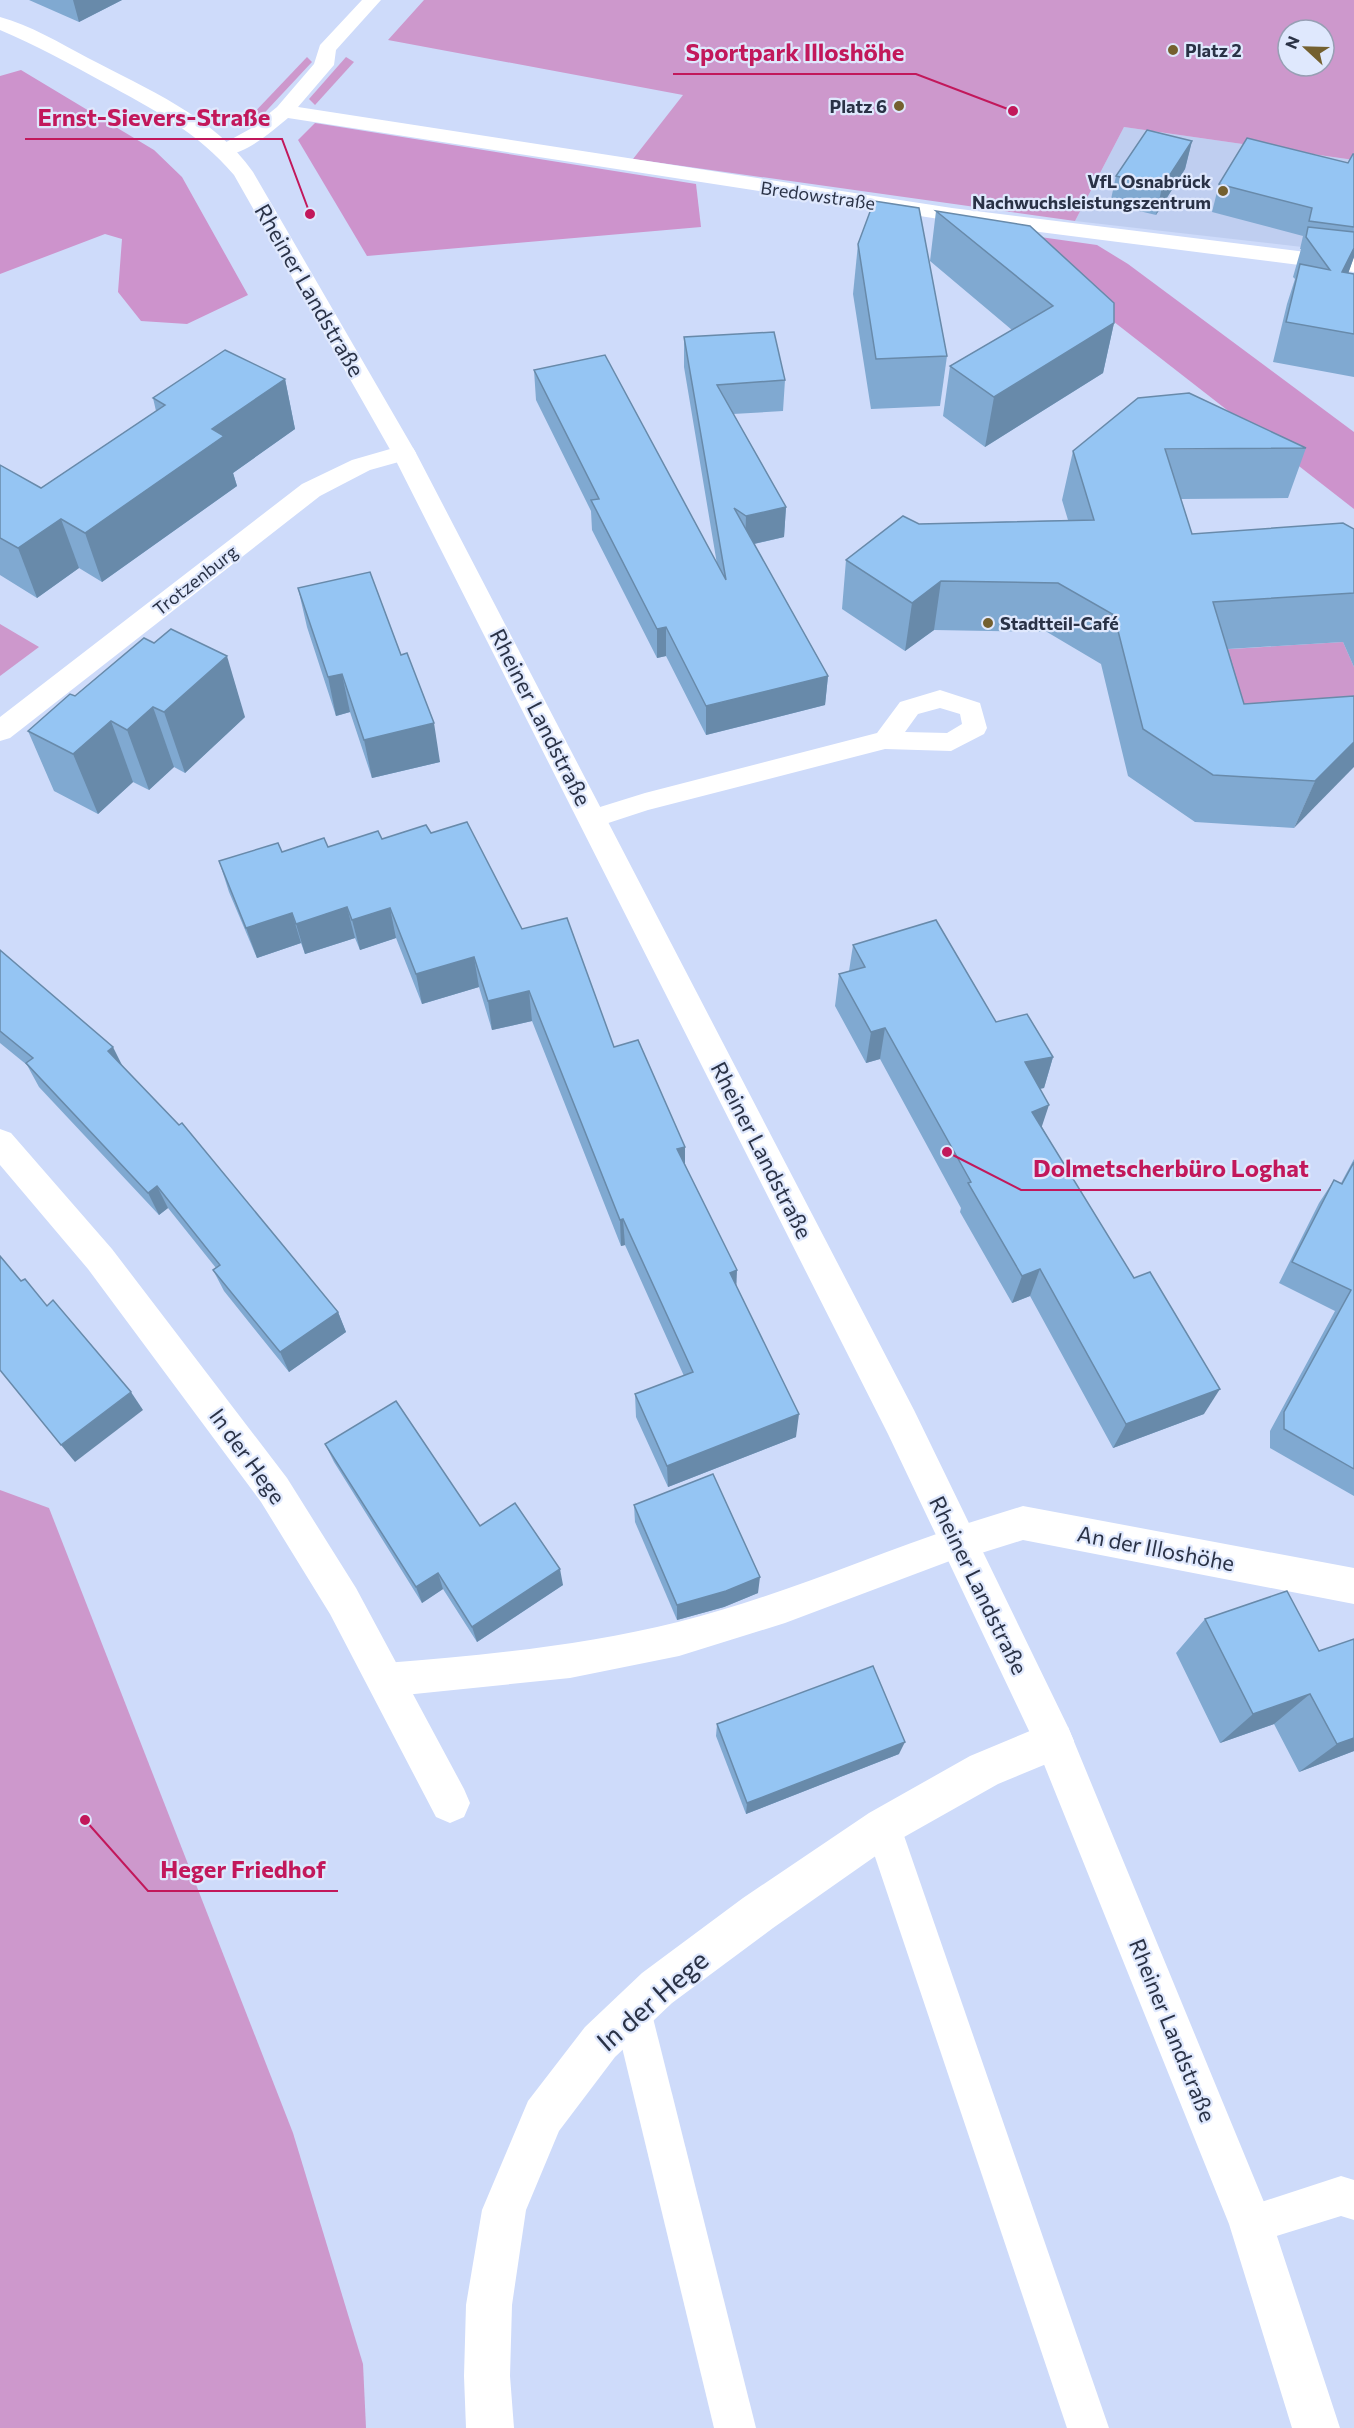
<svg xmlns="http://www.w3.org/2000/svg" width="1354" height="2428" viewBox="0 0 1354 2428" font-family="Commissioner,sans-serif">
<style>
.built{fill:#bfcef0}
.green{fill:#cd98cc;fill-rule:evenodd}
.forest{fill:#cd93cc}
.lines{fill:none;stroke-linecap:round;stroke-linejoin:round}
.lane{fill:#fff;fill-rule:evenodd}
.street{fill:#fff;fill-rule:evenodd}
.secondary{fill:#fff;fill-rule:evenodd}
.wall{fill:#80a9d1}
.shaded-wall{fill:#688aaa}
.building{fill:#95c5f3;stroke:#688aaa;stroke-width:1.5}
.poi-dot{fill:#74602f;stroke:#dfe8fd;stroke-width:2}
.labels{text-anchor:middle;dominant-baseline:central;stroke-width:4.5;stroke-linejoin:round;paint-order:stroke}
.far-poi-label{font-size:18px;font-weight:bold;fill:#2a3246;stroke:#dfe8fd;text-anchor:start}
.far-street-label{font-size:18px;fill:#2a3246;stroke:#dfe8fd}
.street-label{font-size:22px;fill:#2a3246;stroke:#dfe8fd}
.near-street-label{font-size:27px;fill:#2a3246;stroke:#dfe8fd}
.leader{fill:none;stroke:#c2185b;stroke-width:2}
.callout-dot{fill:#c2185b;stroke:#dfe8fd;stroke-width:2}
.callout-label{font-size:24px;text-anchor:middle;font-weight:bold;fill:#c2185b;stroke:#dfe8fd;stroke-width:4.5;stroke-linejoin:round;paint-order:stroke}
</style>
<rect width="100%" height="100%" fill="#cedbfa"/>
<!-- built -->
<polygon class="built" points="1124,127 1354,160 1354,253 1075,221"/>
<!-- green -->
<g class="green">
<path d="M424,0H1354V160L1124,127L1075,221L633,159L683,95L388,40ZM1288,30H1324V66H1288Z"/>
<polygon points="307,57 312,62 254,124 248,119"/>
<polygon points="346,57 354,62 315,105 309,99"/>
<polygon points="0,624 39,647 0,676"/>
<polygon points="1343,642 1354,667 1354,742 1241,751 1197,651"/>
<polygon points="0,1490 49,1508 293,2133 363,2364 366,2428 0,2428"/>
</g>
<!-- forest -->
<g class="forest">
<polygon points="21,70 154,150 182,177 248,295 187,324 141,321 118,292 122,239 105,234 0,274 0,76"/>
<polygon points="315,123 696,184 701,227 367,256 298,140"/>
<polygon points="1026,235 1097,245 1128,264 1354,432 1354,509 1014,244"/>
</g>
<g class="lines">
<!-- lane -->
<g class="lane">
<path d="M940,690L980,703L987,728L984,734L951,751L885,749L648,810L593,828L584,826L580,819L584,812L645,793L877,733L900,702ZM940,708L960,714L962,724L947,733L905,732L918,714Z"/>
<path d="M959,1526L971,1531L976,1542L971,1553L785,1623L679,1656L570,1678L385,1697L373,1692L368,1680L373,1668L385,1663C484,1655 582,1646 678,1622C774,1598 866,1558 959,1526Z"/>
<polygon points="883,1809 896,1814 901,1827 1109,2428 1067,2428 865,1827 870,1814"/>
<polygon points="632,1991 646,1996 651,2010 756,2428 714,2428 613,2010 618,1996"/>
<polygon points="1341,2176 1354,2180 1354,2220 1341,2216 1251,2244 1237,2238 1231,2224 1237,2210"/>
</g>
<!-- street -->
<g class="street">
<path d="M362,0H381L336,50L334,65L298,107L952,208L1354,258V272L952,221L288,118C272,131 240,160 219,154L216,150L219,146L250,129L277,107L314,64L320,45Z"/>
<polygon points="404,445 413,448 416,453 413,458 370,470 320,496 10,738 0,741 0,717 302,484 352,460"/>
<polygon points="0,1129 11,1133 112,1249 287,1478 356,1588 464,1789 470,1803 464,1817 450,1823 436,1817 330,1614 261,1502 88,1269 0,1165"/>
<polygon points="1023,1506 1354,1568 1354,1604 1023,1540 959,1560 946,1554 941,1542 946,1530"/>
<polygon points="1054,1721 1068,1727 1074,1741 1068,1755 998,1784 897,1841 773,1928 672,2003 615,2057 559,2131 526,2210 512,2305 510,2376 514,2428 466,2428 464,2376 466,2305 482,2210 528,2101 585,2027 642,1973 743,1898 869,1813 970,1756"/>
</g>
<!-- secondary -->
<path class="secondary" d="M0,17C30,25 60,43 88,58C145,88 215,117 253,172L416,453L914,1410L1068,1727L1273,2224L1340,2428H1292L1229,2224L1039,1752L888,1434L392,453L234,175C198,132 151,108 103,82C69,63 35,45 0,30Z"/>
</g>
<!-- wall -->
<g class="wall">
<polygon points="29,0 122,0 79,22"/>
<polygon points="1192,141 1185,169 1156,215 1110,204 1116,176"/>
<polygon points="1354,154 1354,257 1348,273 1354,274 1354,377 1273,362 1287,304 1295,279 1293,277 1301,249 1300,249 1303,236 1212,212 1219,184 1348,163"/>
<polygon points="936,211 1114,323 1103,373 985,447 943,416 950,366 1012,330 930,261"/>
<polygon points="858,244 947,356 940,406 871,409 853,294"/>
<polygon points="684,337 785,380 783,411 733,414 786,507 784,537 754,544 828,676 825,705 706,735 666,656 657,658 592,530 591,511 536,400 534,370 717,564 684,367"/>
<polygon points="285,379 295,429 233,473 237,486 102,582 79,568 37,598 0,575 0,465 41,488 156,411 153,398"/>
<polygon points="1306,448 1288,498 1181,499 1192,534 1354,529 1354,667 1343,642 1228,649 1244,704 1354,696 1294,828 1195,822 1128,776 1101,664 1047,632 934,630 905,651 842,609 846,560 919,524 1068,520 1062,500 1073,451"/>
<polygon points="298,588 440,762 372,778 350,712 336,716 307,627"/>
<polygon points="75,696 245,717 185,773 174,767 149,790 133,782 98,814 54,791 28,731"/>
<polygon points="431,833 522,929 614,1047 685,1147 685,1164 736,1285 796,1437 668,1487 636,1417 635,1394 684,1376 625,1245 621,1246 532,1021 492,1030 479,987 422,1004 396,938 360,950 355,938 305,954 301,943 257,958 229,892 219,861 282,852"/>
<polygon points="853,945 996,1022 1053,1057 1044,1088 1039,1089 1042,1127 1204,1414 1113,1448 1030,1296 1012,1303 960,1212 961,1208 880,1059 866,1063 835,1006 839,974 849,971"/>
<polygon points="0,950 122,1066 338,1312 346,1332 289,1372 224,1291 213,1270 216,1268 168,1208 159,1215 39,1087 27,1065 0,1043"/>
<polygon points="1354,1159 1354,1496 1270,1448 1270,1431 1335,1311 1279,1283 1319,1203 1334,1180 1341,1183"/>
<polygon points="325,1444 480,1526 563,1585 477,1642 443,1589 422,1603 334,1462"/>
<polygon points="634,1505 758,1593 724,1607 677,1620 635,1522"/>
<polygon points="1287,1591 1354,1751 1299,1772 1274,1724 1220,1743 1176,1653 1205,1619"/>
<polygon points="717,1724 899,1754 746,1814 716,1736"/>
</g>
<!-- shaded-wall -->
<g class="shaded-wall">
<polygon points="73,0 122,0 79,22"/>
<polygon points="1192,141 1185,169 1156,215 1162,187"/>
<polygon points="1354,248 1354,257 1348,274 1342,272"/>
<polygon points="1114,323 1103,373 985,447 994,397"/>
<polygon points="285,379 295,429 233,473 237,486 102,582 85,533 212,429"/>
<polygon points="786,507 784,537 745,546 746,516"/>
<polygon points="61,519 79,568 37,598 18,548"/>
<polygon points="941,581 934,630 905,651 912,603"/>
<polygon points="666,627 666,656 657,658 657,629"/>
<polygon points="227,656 245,717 185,773 164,712"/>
<polygon points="342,674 350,712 336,716 328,677"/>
<polygon points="828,676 825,705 706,735 706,706"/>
<polygon points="153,707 174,767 149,790 127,730"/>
<polygon points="111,721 133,782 98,814 73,754"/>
<polygon points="434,723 440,762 372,778 364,740"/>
<polygon points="1354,742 1354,767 1294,828 1315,781"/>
<polygon points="347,907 355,938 305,954 296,924"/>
<polygon points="390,908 396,938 360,950 352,920"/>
<polygon points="292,913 301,943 257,958 246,928"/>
<polygon points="474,957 479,987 422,1004 416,974"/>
<polygon points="529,991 532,1021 492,1030 488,1001"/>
<polygon points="885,1028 880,1059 866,1063 871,1032"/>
<polygon points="113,1047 125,1071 108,1051"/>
<polygon points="1053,1057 1044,1088 1016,1093 1025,1062"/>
<polygon points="1049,1105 1039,1135 1032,1112"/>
<polygon points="685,1147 685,1174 677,1149"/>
<polygon points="157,1186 168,1208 159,1215 148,1193"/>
<polygon points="623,1219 625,1245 621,1246 620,1220"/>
<polygon points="1040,1269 1030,1296 1012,1303 1022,1276"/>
<polygon points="737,1270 736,1296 730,1273"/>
<polygon points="338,1312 346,1332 289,1372 280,1352"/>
<polygon points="1220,1389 1204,1414 1113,1448 1126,1424"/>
<polygon points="131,1392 143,1410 75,1462 61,1445"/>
<polygon points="799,1414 796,1437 668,1487 667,1466"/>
<polygon points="560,1569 563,1585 477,1642 472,1627"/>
<polygon points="438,1573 443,1589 422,1603 416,1587"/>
<polygon points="760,1577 758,1593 724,1607 677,1620 677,1605"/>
<polygon points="1310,1694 1274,1724 1220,1743 1253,1714"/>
<polygon points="1354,1738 1354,1751 1299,1772 1337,1744"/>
<polygon points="905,1742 899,1754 746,1814 747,1803"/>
</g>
<!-- building -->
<g class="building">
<polygon points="1147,130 1192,141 1162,187 1116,176"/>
<polygon points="1247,138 1348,163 1353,154 1354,154 1354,227 1309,221 1312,208 1219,184"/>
<polygon points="874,201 919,208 947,356 876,359 858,244"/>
<polygon points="936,211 1030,226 1114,303 1114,323 994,397 950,366 1053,306"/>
<polygon points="1308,227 1354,232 1354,248 1342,272 1354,274 1354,334 1286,322 1300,264 1330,270 1306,237"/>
<polygon points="774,332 785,380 717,385 786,507 746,516 734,508 828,676 706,706 666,627 657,629 591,500 599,499 534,370 605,355 726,580 684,337"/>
<polygon points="225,350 285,379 212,429 224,436 85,533 61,519 18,548 0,538 0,465 41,488 165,405 153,398"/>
<polygon points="1189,393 1306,448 1165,449 1192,534 1343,523 1354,529 1354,593 1213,602 1244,704 1354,696 1354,742 1315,781 1213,775 1143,729 1114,615 1058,583 941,581 912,603 846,560 903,516 919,524 1094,520 1073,451 1138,398"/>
<polygon points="370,572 401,655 407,653 434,723 364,740 342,674 328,677 298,588"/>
<polygon points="171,629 227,656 164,712 153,707 127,730 111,721 73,754 28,731 70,694 75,696 144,638 154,643"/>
<polygon points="467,822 522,929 567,918 614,1047 638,1040 685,1147 677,1149 737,1270 730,1273 799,1414 667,1466 635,1394 693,1372 623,1219 620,1220 529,991 488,1001 474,957 416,974 390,908 352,920 347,907 296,924 292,913 246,928 219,861 278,843 282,852 324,838 328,847 378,831 382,839 426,825 431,833"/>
<polygon points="936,920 996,1022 1027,1014 1053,1057 1025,1062 1049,1105 1032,1112 1134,1278 1150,1272 1220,1389 1126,1424 1040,1269 1022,1276 968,1183 971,1182 885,1028 871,1032 839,974 865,967 853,945"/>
<polygon points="0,950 113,1047 108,1051 179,1125 182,1123 338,1312 280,1352 213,1270 220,1265 157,1186 148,1193 26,1063 33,1058 0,1031"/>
<polygon points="1354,1162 1354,1469 1284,1429 1284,1412 1351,1290 1292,1262 1334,1180 1342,1184"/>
<polygon points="0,1256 21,1281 25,1279 47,1306 53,1300 131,1392 61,1445 0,1370"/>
<polygon points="396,1401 480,1526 515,1503 560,1569 472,1627 438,1573 416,1587 325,1444"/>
<polygon points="713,1474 760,1577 726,1591 677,1605 634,1505"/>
<polygon points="1287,1591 1319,1651 1354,1639 1354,1738 1337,1744 1310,1694 1253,1714 1205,1619"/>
<polygon points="873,1666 905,1742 747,1803 717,1724"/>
</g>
<!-- markers -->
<g class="poi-dot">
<circle cx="1173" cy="50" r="6"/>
<circle cx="899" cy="106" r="6"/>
<circle cx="1223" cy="191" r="6"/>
<circle cx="988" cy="623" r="6"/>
</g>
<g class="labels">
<!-- far-poi labels -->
<g class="far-poi-label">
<text x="1185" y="50">Platz 2</text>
<text x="887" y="106" text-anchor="end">Platz 6</text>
<text x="1211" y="181" text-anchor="end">VfL Osnabrück<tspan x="1211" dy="21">Nachwuchsleistungszentrum</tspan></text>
<text x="1000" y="623">Stadtteil-Café</text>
</g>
<!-- far-street labels -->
<g class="far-street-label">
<text transform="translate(818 195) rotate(8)">Bredowstraße</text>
<text transform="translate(195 580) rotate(-38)">Trotzenburg</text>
</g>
<!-- street labels -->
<g class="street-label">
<text transform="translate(310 290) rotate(60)">Rheiner Landstraße</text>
<text transform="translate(541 717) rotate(63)">Rheiner Landstraße</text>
<text transform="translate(762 1150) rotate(63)">Rheiner Landstraße</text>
<text transform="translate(248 1456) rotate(54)">In der Hege</text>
<text transform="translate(1156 1548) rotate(11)">An der Illoshöhe</text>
<text transform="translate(979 1585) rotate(64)">Rheiner Landstraße</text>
<text transform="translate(1173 2030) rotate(68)">Rheiner Landstraße</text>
</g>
<!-- near-street labels -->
<g class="near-street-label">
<text transform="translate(652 2000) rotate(-41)">In der Hege</text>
</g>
</g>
<!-- callouts -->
<path class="leader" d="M1013 111L916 74H673M310 214L282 139H25M947 1152L1021 1190H1321M85 1820L148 1891H338"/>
<g class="callout-dot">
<circle cx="1013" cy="111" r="6"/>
<circle cx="310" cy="214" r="6"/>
<circle cx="947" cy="1152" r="6"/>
<circle cx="85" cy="1820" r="6"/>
</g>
<g class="callout-label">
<text x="795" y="61">Sportpark Illoshöhe</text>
<text x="154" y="126">Ernst-Sievers-Straße</text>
<text x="1171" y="1177">Dolmetscherbüro Loghat</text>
<text x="243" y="1878">Heger Friedhof</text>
</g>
<!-- north arrow -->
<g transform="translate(1306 48) rotate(292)"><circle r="28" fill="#dfe8fd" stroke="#979fb4" stroke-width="1.5"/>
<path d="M0-4.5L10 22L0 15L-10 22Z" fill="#74602f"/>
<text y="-9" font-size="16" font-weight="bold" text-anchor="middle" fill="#2a3246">N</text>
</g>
</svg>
